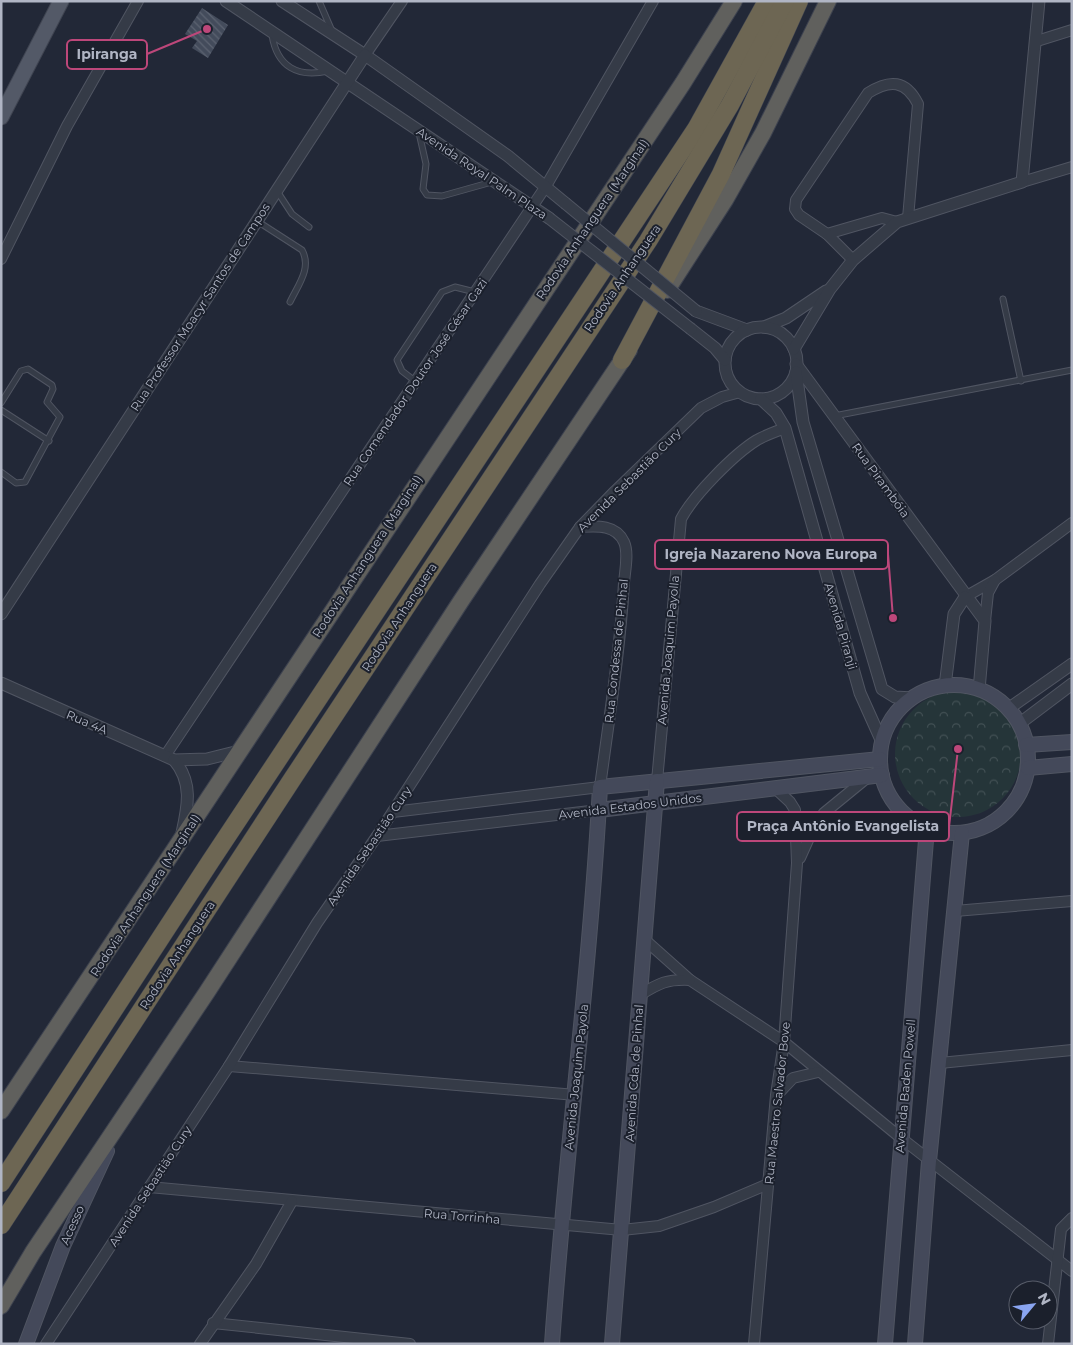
<svg xmlns="http://www.w3.org/2000/svg" width="1073" height="1345" viewBox="0 0 1073 1345" font-family="Montserrat,sans-serif">
<style>
.park{fill:url(#park-crowns)}
.building{fill:url(#building-back-hatch)}
.lines{fill:none;stroke-linecap:round;stroke-linejoin:round}
.service-casing{stroke:#505562;stroke-width:7}
.minor-casing{stroke:#505562;stroke-width:12}
.tertiary-casing{stroke:#505562;stroke-width:13}
.secondary-casing{stroke:#505562;stroke-width:16}
.primary-casing{stroke:#3f4451;stroke-width:17}
.trunk-casing{stroke:#3d424f;stroke-width:18}
.motorway-casing{stroke:#3d424f;stroke-width:19}
.service{stroke:#353b47;stroke-width:5}
.minor{stroke:#353b47;stroke-width:10}
.tertiary{stroke:#353b47;stroke-width:11}
.secondary{stroke:#44495a;stroke-width:14}
.primary{stroke:#535967;stroke-width:15}
.trunk{stroke:#60605d;stroke-width:16}
.motorway{stroke:#6d6653;stroke-width:18}
.tertiary-bridge-casing{stroke:#505562;stroke-width:13;stroke-linecap:butt}
.tertiary-bridge{stroke:#353b47;stroke-width:11}
.labels{text-anchor:middle;dominant-baseline:central;stroke-width:4;stroke-linejoin:round;paint-order:stroke}
.street-label{font-size:12px;fill:#b0b5c4;stroke:#1b202c}
.leader{fill:none;stroke:#bd477a;stroke-width:2}
.callout-dot{fill:#bd477a;stroke:#1b202c;stroke-width:2}
.callout{fill:#1b202c;stroke:#bd477a;stroke-width:2}
.callout-label{font-size:14px;text-anchor:middle;font-weight:bold;fill:#b0b5c4}
</style>
<defs>
<pattern id="park-crowns" width="20" height="18" patternUnits="userSpaceOnUse" patternTransform="scale(1.25)"><rect width="20" height="18" fill="#253539"/><path d="M2 6a3 3 0 1 1 6 0M12 15a3 3 0 1 1 6 0" fill="none" stroke="#425054"/></pattern>
<pattern id="building-back-hatch" width="6" height="6" patternUnits="userSpaceOnUse" patternTransform="scale(1.25)"><rect width="6" height="6" fill="#434b5b"/><path d="M-1 5l2 2M0 0l6 6M5-1l2 2" fill="none" stroke="#5c6371"/></pattern>
</defs>
<rect width="100%" height="100%" fill="#222837"/>
<!-- park -->
<circle class="park" cx="958" cy="754" r="63"/>
<!-- building -->
<polygon class="building" points="202,8 228,25 208,58 192,48 197,41 185,34"/>
<g class="lines">
<defs>
<g id="service">
<polyline points="319,1 332,31"/>
<path d="M272,35C277,67 298,78 328,71"/>
<polyline points="419,133 426,164 423,189 427,195 442,196 492,182"/>
<polyline points="277,191 292,214 309,227"/>
<path d="M257,221L302,250C312,268 298,285 290,302"/>
<polyline points="1003,299 1021,381"/>
<polyline points="415,381 402,371 397,360 442,292 455,287 475,292"/>
<polyline points="1,403 21,371 28,369 52,385 53,389 47,402 60,417 25,482 16,483 1,472"/>
<polyline points="1,410 49,441"/>
<polyline points="834,416 1072,370"/>
</g>
<g id="minor">
<polyline points="1037,41 1072,30"/>
<polyline points="365,55 402,1"/>
<polyline points="1022,182 1072,167"/>
<polyline points="827,234 882,218 897,222"/>
<polyline points="1,259 67,126 138,1"/>
<path d="M853,260L827,234L799,215L795,209L796,200L868,93C890,79 906,80 918,104L908,218"/>
<polyline points="965,597 995,580 1072,523"/>
<polyline points="985,621 988,593 995,580"/>
<polyline points="165,756 546,186 653,1"/>
<path d="M657,781L681,519C693,496 734,454 757,440C766,435 775,432 785,428"/>
<path d="M393,812L600,787C609,719 620,651 624,583C625,570 629,553 624,542C616,524 596,526 580,527"/>
<polyline points="377,836 599,810"/>
<polyline points="800,858 813,829 824,813 868,777"/>
<polyline points="955,911 1072,901"/>
<polyline points="644,939 690,980 784,1042 901,1138 1072,1271"/>
<path d="M640,995C659,983 667,979 690,980"/>
<polyline points="940,1063 1072,1050"/>
<polyline points="229,1066 576,1095"/>
<polyline points="777,1095 793,1078 818,1072"/>
<polyline points="149,1187 622,1230 659,1226 714,1207 768,1184"/>
<polyline points="213,1323 410,1344"/>
<polyline points="46,1344 229,1066 317,923 377,836 540,584 580,527 615,491 701,408 722,397 740,392"/>
<polyline points="200,1344 256,1264 292,1201"/>
<polyline points="754,1344 776,1095 784,1042 797,863 795,810 790,802 776,789"/>
<polyline points="1048,1344 1061,1229 1072,1218"/>
</g>
<g id="tertiary">
<polyline points="226,1 549,218"/>
<polyline points="282,1 365,55 508,156 565,203"/>
<polyline points="696,311 747,330"/>
<polyline points="764,327 786,318 826,291"/>
<circle cx="761" cy="363" r="36"/>
<polyline points="691,329 715,348 725,360"/>
<polyline points="794,349 830,289 853,260 897,222 1022,182 1039,1"/>
<polyline points="796,364 985,621 979,690"/>
<polyline points="796,372 803,422 882,689 895,697 913,698"/>
<polyline points="761,399 776,413 785,428 860,693 882,742"/>
<polyline points="1,614 365,55"/>
<polyline points="1,683 174,760 207,759 239,751"/>
<polyline points="945,686 954,614 965,597"/>
<polyline points="1008,709 1072,664"/>
<polyline points="1019,724 1072,684"/>
<path d="M174,760C193,782 188,806 182,833"/>
</g>
<g id="secondary">
<circle cx="954" cy="759" r="74"/>
<polyline points="1026,745 1072,742"/>
<polyline points="1028,768 1072,764"/>
<polyline points="599,810 882,775"/>
<polyline points="26,1344 63,1246 107,1151"/>
<path d="M552,1344C565,1158 590,973 600,787L880,759"/>
<polyline points="612,1344 657,781"/>
<polyline points="885,1344 927,828"/>
<polyline points="915,1344 929,1161 962,833"/>
</g>
<polyline id="primary" points="1,117 61,1"/>
<g id="trunk">
<polyline points="667,290 725,200 763,133 828,1"/>
<polyline points="1,1111 683,83 734,1"/>
<polyline points="1,1306 33,1252 207,992 461,601 629,350"/>
</g>
<g id="motorway">
<polyline points="622,360 721,174 799,1"/>
<polyline points="1,1183 210,862 696,129 767,1"/>
<polyline points="1,1225 293,778 648,241 730,105 785,1"/>
</g>
</defs>
<!-- service casing -->
<use href="#service" class="service-casing"/>
<!-- minor casing -->
<use href="#minor" class="minor-casing"/>
<!-- tertiary casing -->
<use href="#tertiary" class="tertiary-casing"/>
<!-- secondary casing -->
<use href="#secondary" class="secondary-casing"/>
<!-- primary casing -->
<use href="#primary" class="primary-casing"/>
<!-- trunk casing -->
<use href="#trunk" class="trunk-casing"/>
<!-- motorway casing -->
<use href="#motorway" class="motorway-casing"/>
<!-- service -->
<use href="#service" class="service"/>
<!-- minor -->
<use href="#minor" class="minor"/>
<!-- tertiary -->
<use href="#tertiary" class="tertiary"/>
<!-- secondary -->
<use href="#secondary" class="secondary"/>
<!-- primary -->
<use href="#primary" class="primary"/>
<!-- trunk -->
<use href="#trunk" class="trunk"/>
<!-- motorway -->
<use href="#motorway" class="motorway"/>
<defs>
<g id="tertiary-bridge">
<polyline points="565,203 696,311"/>
<polyline points="549,218 691,329"/>
</g>
</defs>
<!-- tertiary-bridge casing -->
<use href="#tertiary-bridge" class="tertiary-bridge-casing"/>
<!-- tertiary-bridge -->
<use href="#tertiary-bridge" class="tertiary-bridge"/>
</g>
<g class="labels">
<!-- street labels -->
<g class="street-label">
<text transform="translate(482 173) rotate(34)">Avenida Royal Palm Plaza</text>
<text transform="translate(592 219) rotate(-56)">Rodovia Anhanguera (Marginal)</text>
<text transform="translate(622 278) rotate(-56)">Rodovia Anhanguera</text>
<text transform="translate(200 307) rotate(-57)">Rua Professor Moacyr Santos de Campos</text>
<text transform="translate(415 382) rotate(-56)">Rua Comendador Doutor José César Gazi</text>
<text transform="translate(629 480) rotate(-45)">Avenida Sebastião Cury</text>
<text transform="translate(881 480) rotate(54)">Rua Pirambóia</text>
<text transform="translate(367 556) rotate(-57)">Rodovia Anhanguera (Marginal)</text>
<text transform="translate(399 617) rotate(-57)">Rodovia Anhanguera</text>
<text transform="translate(841 626) rotate(74)">Avenida Piranji</text>
<text transform="translate(668 650) rotate(-85)">Avenida Joaquim Payolla</text>
<text transform="translate(616 651) rotate(-84)">Rua Condessa de Pinhal</text>
<text transform="translate(87 722) rotate(23)">Rua 4A</text>
<text transform="translate(630 806) rotate(-7)">Avenida Estados Unidos</text>
<text transform="translate(369 846) rotate(-56)">Avenida Sebastião Cury</text>
<text transform="translate(145 895) rotate(-57)">Rodovia Anhanguera (Marginal)</text>
<text transform="translate(177 955) rotate(-57)">Rodovia Anhanguera</text>
<text transform="translate(634 1073) rotate(-86)">Avenida Cda. de Pinhal</text>
<text transform="translate(576 1077) rotate(-84)">Avenida Joaquim Payola</text>
<text transform="translate(905 1086) rotate(-85)">Avenida Baden Powell</text>
<text transform="translate(777 1103) rotate(-84)">Rua Maestro Salvador Bove</text>
<text transform="translate(150 1186) rotate(-57)">Avenida Sebastião Cury</text>
<text transform="translate(462 1216) rotate(5)">Rua Torrinha</text>
<text transform="translate(72 1225) rotate(-66)">Acesso</text>
</g>
</g>
<!-- callouts -->
<path class="leader" d="M207 29L147 54M893 618L888 554M958 749L949 827"/>
<g class="callout-dot">
<circle cx="207" cy="29" r="5"/>
<circle cx="893" cy="618" r="5"/>
<circle cx="958" cy="749" r="5"/>
</g>
<g class="callout">
<rect x="67" y="40" width="80" height="29" rx="5"/>
<rect x="655" y="540" width="233" height="29" rx="5"/>
<rect x="737" y="812" width="212" height="29" rx="5"/>
</g>
<g class="callout-label">
<text x="107" y="59">Ipiranga</text>
<text x="771" y="559">Igreja Nazareno Nova Europa</text>
<text x="843" y="831">Praça Antônio Evangelista</text>
</g>
<!-- border -->
<rect width="1073" height="1345" fill="none" stroke="#b0b5c4" stroke-width="5"/>
<!-- north arrow -->
<g transform="translate(1033 1305) rotate(61)"><circle r="24" fill="#1b202c" stroke="#575c69"/>
<path d="M0-4L9 19L0 12L-9 19Z" fill="#89a4f0"/>
<text y="-8" font-size="14" font-weight="bold" text-anchor="middle" fill="#b0b5c4">N</text>
</g>
</svg>
